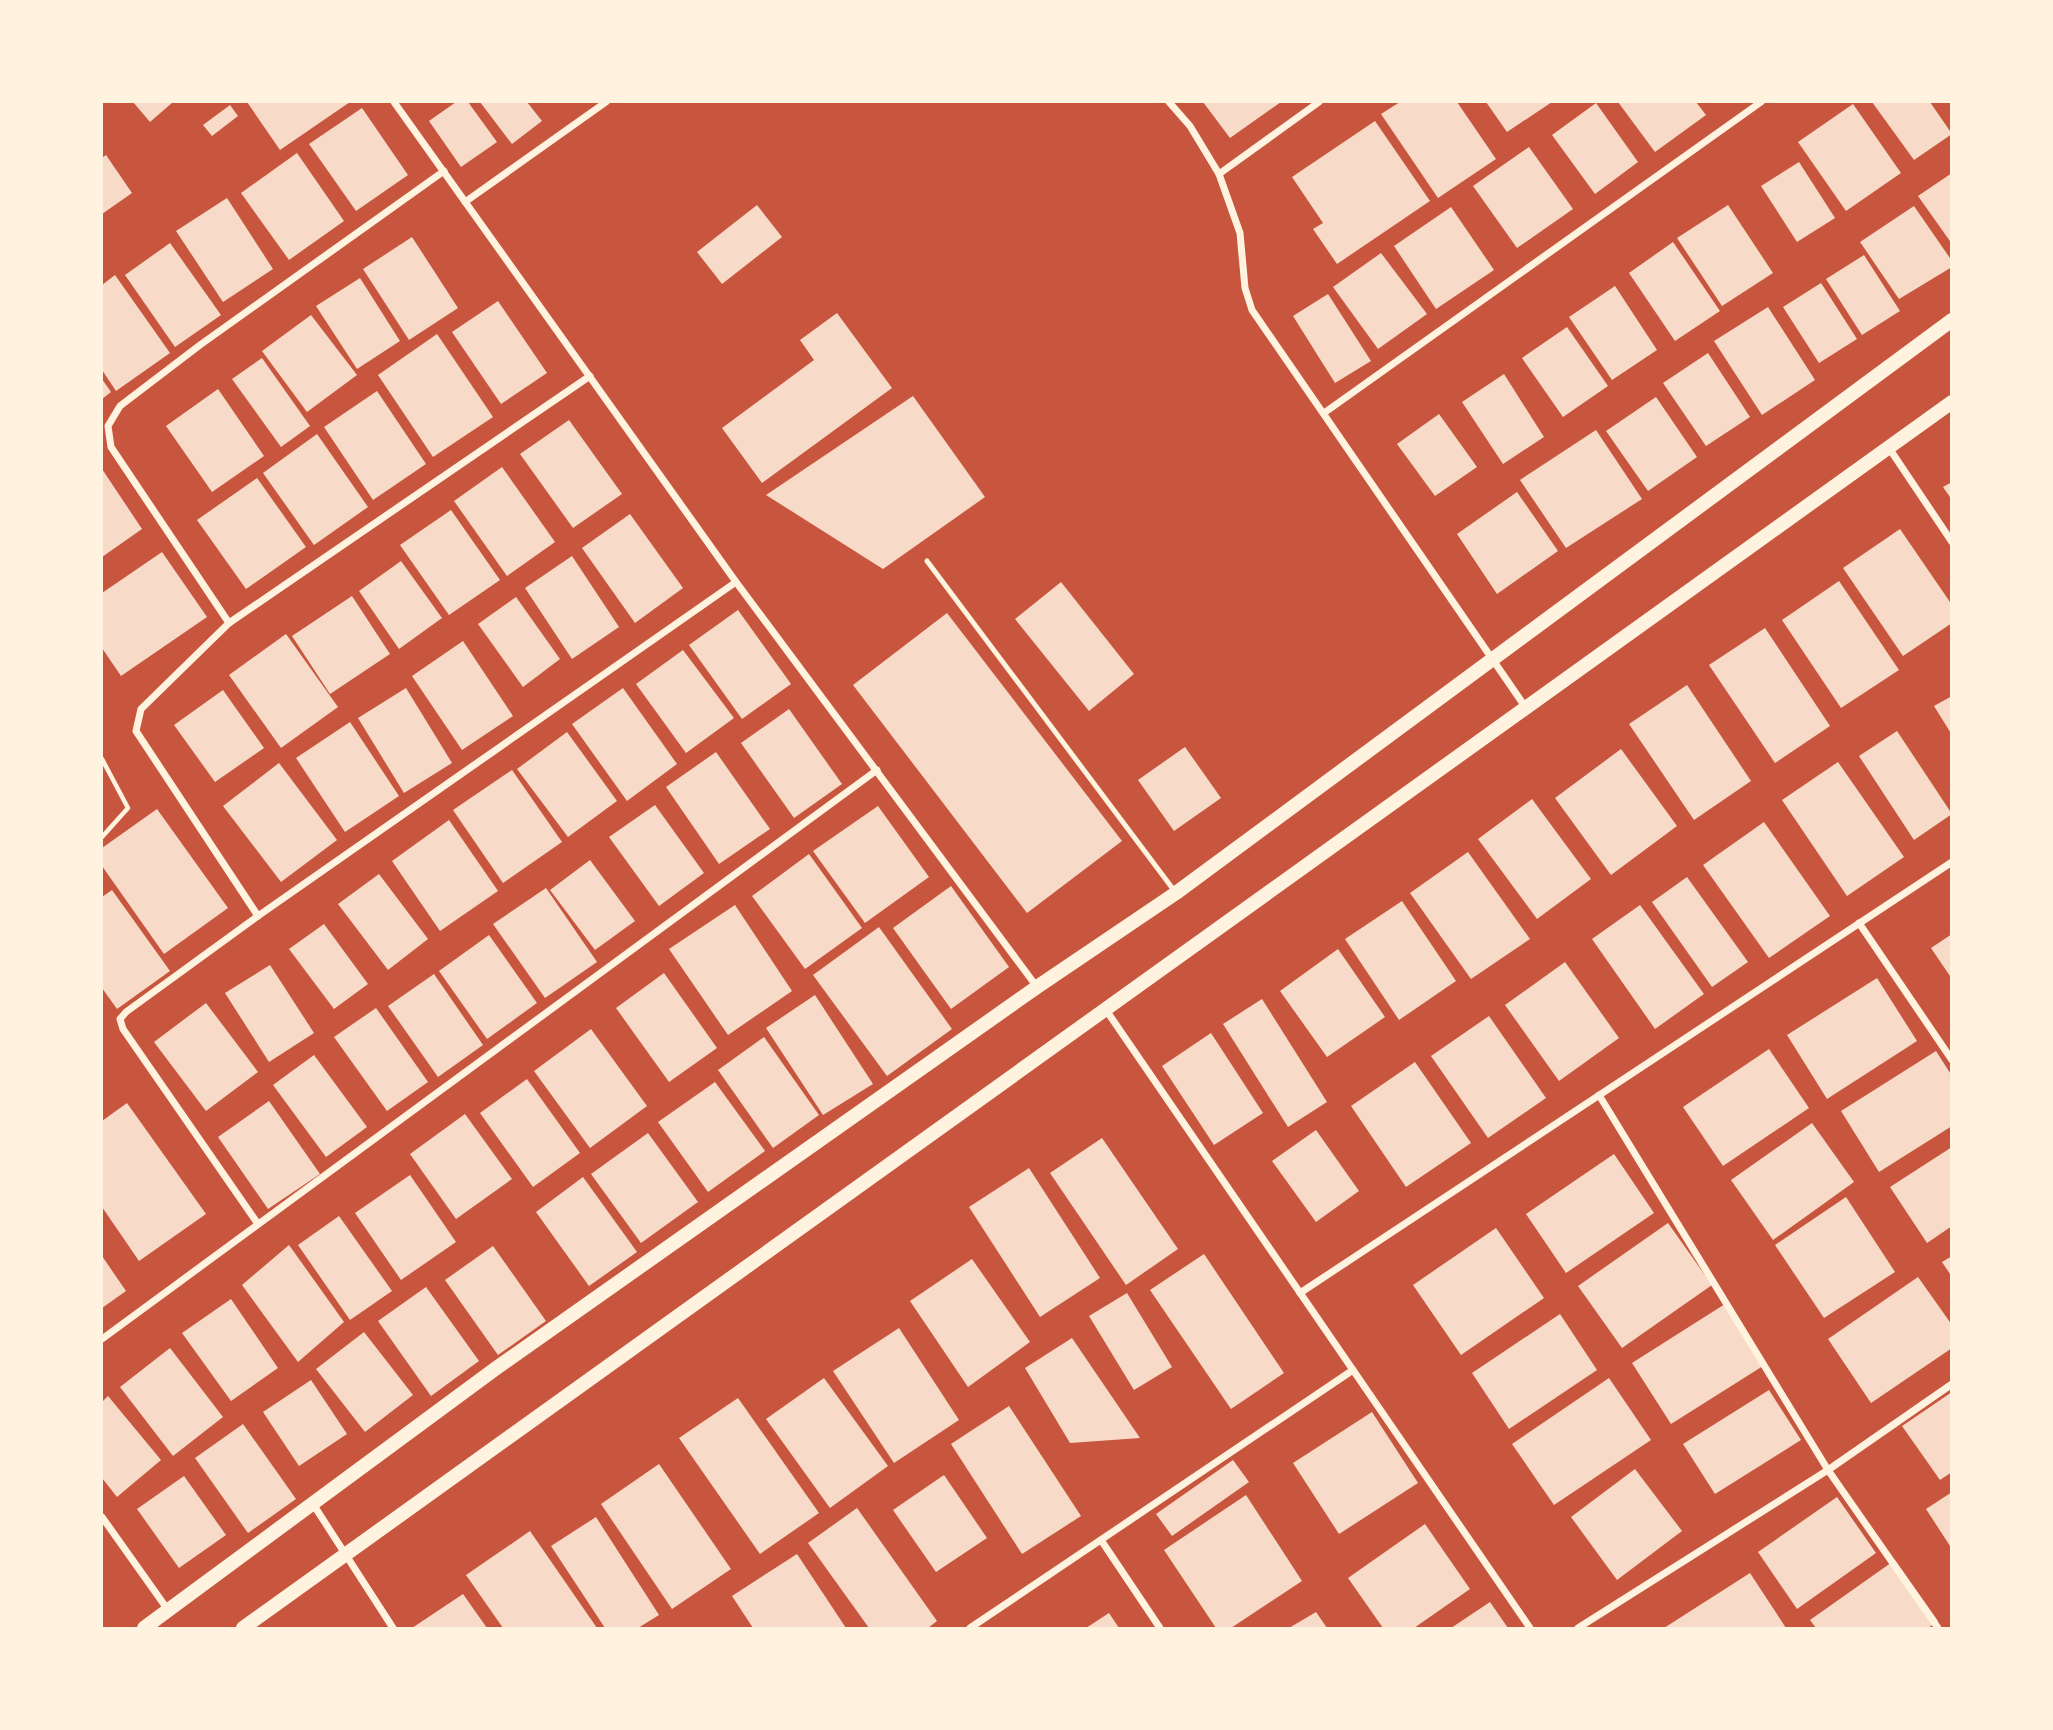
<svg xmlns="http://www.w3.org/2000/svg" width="2053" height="1730" viewBox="0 0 2053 1730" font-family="'Nunito Sans',sans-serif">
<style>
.building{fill:#f7dbc8}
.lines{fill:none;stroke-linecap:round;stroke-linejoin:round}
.path{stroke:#fff3e0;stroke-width:4.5}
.service{stroke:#fff3e0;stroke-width:5}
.minor{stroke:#fff3e0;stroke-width:7}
.secondary{stroke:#fff3e0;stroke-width:14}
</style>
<rect width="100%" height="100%" fill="#c8553d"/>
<!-- building -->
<g class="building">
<polygon points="133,102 173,102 150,122"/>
<polygon points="247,102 350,102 280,150"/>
<polygon points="456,102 468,102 497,142 461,167 429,121"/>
<polygon points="480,102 527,102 542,121 512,144"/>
<polygon points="1203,102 1281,102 1230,138"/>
<polygon points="1400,102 1457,102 1496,159 1438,198 1381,114"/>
<polygon points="1486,102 1552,102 1507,132"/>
<polygon points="1618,102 1696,102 1706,115 1655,152"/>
<polygon points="1872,102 1930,102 1952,134 1914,160"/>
<polygon points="1596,103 1638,162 1595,194 1552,135"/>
<polygon points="1853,104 1901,173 1846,211 1798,142"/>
<polygon points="230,105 238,116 212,136 203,125"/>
<polygon points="362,108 408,175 356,211 309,144"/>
<polygon points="1375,121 1430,201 1337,264 1313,229 1323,223 1292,177"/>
<polygon points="1529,147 1573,209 1517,248 1473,186"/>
<polygon points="297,153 344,221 289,260 241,193"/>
<polygon points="106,155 132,193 102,214 102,158"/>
<polygon points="1799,162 1835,218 1797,242 1761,186"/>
<polygon points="1952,173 1952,244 1918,196"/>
<polygon points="227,198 273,269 223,302 176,231"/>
<polygon points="757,205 782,237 722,284 697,252"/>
<polygon points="1728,205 1773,273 1722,306 1677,238"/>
<polygon points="1914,206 1952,261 1952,267 1899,299 1860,242"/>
<polygon points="1451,207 1494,270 1436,309 1394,246"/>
<polygon points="412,237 458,308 409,340 363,269"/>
<polygon points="1673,242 1720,311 1675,341 1629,273"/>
<polygon points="170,243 221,315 175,347 125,275"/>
<polygon points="1381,253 1427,314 1378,349 1333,287"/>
<polygon points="1864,255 1900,311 1862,335 1826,279"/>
<polygon points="115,275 170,353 116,391 102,370 102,285"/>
<polygon points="360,278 400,341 357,369 316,306"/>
<polygon points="1821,283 1857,339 1819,363 1783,307"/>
<polygon points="1615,286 1657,350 1612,380 1569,317"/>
<polygon points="1328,294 1371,361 1335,383 1293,316"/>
<polygon points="498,301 547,373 501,404 452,332"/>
<polygon points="1768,307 1815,380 1762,415 1714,341"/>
<polygon points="837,313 892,388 762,483 722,428 814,360 800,340"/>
<polygon points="311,315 357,375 307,412 262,351"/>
<polygon points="1567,327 1608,386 1563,417 1522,358"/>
<polygon points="437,334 493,417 433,457 378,375"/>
<polygon points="1708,353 1750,417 1706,446 1663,383"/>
<polygon points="262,358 310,426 281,447 232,379"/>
<polygon points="1504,374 1544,437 1503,464 1462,402"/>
<polygon points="102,379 111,392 102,399"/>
<polygon points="218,389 264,456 212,492 166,426"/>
<polygon points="377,391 426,464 373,500 324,427"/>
<polygon points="913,396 985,497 883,569 766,495"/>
<polygon points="1656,397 1697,457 1648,491 1606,431"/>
<polygon points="1439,414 1477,467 1435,496 1397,444"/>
<polygon points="569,420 622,494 573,528 520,454"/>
<polygon points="1596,430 1642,499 1566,548 1520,480"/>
<polygon points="317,434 368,507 314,545 263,473"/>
<polygon points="502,467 555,542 507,576 454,501"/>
<polygon points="102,469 142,529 102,557"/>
<polygon points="257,478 306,547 246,589 197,520"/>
<polygon points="1952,482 1952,500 1943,487"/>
<polygon points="1517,492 1558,551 1497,594 1457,534"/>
<polygon points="451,510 500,580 449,615 400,545"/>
<polygon points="630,514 683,588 635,623 582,548"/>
<polygon points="1900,529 1952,605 1952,623 1903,656 1843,568"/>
<polygon points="162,552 207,617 121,676 102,648 102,593"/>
<polygon points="572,556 619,627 572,659 525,588"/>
<polygon points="401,561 442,618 399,649 359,591"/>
<polygon points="1839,581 1899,670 1841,708 1782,620"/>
<polygon points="1061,582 1134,674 1089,711 1015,619"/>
<polygon points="352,596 390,654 330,694 292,636"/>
<polygon points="516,597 560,659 523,687 478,624"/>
<polygon points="738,610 791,684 742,719 689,645"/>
<polygon points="947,613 1122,841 1027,913 853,685"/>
<polygon points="1765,628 1830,726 1775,763 1709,665"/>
<polygon points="286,634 338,707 281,748 229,675"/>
<polygon points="463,641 513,716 462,750 412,676"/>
<polygon points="683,650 734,718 686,753 636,684"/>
<polygon points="1687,685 1751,781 1694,820 1629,724"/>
<polygon points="406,688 452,763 404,793 358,718"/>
<polygon points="623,688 677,764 627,801 572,724"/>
<polygon points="223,690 264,748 215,782 174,725"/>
<polygon points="1952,696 1952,735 1934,706"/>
<polygon points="789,709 842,784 794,818 741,743"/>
<polygon points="350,722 399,796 345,832 296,758"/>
<polygon points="1897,731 1952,814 1914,840 1859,756"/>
<polygon points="567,732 617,801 568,837 517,769"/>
<polygon points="1185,747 1221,798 1174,831 1138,780"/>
<polygon points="1621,749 1677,826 1611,875 1555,798"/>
<polygon points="716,752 770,829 719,864 666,787"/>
<polygon points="1838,762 1904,857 1847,896 1782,800"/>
<polygon points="279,763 337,840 281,882 223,806"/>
<polygon points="512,770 562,842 503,883 453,810"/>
<polygon points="1532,799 1591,879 1537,919 1478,839"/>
<polygon points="655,805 704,873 659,906 609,837"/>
<polygon points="878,806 929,877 865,923 813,851"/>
<polygon points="157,809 228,908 164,954 102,866 102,848"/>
<polygon points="449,820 498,891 440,931 392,861"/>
<polygon points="1764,822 1830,916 1769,958 1703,865"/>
<polygon points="1468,852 1530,939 1471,979 1410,893"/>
<polygon points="809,854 862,928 805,969 752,896"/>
<polygon points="590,860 635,921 595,950 550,890"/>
<polygon points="379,874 428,939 388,970 338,904"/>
<polygon points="1687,877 1748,962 1712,987 1652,902"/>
<polygon points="951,886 1009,967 951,1009 893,928"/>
<polygon points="546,888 597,962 545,998 493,924"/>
<polygon points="112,890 170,971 117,1009 102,988 102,897"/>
<polygon points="1402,901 1456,981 1399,1020 1345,939"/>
<polygon points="735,905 792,991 728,1035 669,949"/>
<polygon points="1640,905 1704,994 1655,1029 1592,939"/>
<polygon points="324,924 368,984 334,1009 289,949"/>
<polygon points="879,927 952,1029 887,1076 813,975"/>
<polygon points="1952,934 1952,979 1931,948"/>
<polygon points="489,935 537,1003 487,1039 439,971"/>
<polygon points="1338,949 1385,1017 1327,1057 1280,991"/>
<polygon points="1565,962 1619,1038 1559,1081 1505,1005"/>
<polygon points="270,965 314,1033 269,1062 225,993"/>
<polygon points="664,973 717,1048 669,1082 616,1008"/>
<polygon points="434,974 483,1045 438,1077 388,1006"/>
<polygon points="1877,978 1917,1041 1827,1099 1787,1035"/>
<polygon points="815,995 873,1084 823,1115 766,1028"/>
<polygon points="1262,999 1327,1102 1288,1127 1223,1024"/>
<polygon points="206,1003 258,1072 206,1111 154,1042"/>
<polygon points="376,1008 428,1082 387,1111 334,1037"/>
<polygon points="1489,1016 1546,1098 1488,1138 1431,1056"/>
<polygon points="591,1029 647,1106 590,1148 534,1071"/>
<polygon points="1211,1033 1263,1113 1214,1145 1162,1066"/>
<polygon points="764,1037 819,1115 773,1148 718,1070"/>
<polygon points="1769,1049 1809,1108 1723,1166 1683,1107"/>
<polygon points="1936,1051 1952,1076 1952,1126 1879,1172 1841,1111"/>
<polygon points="314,1055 367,1127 326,1157 273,1085"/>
<polygon points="1415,1062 1471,1143 1406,1187 1351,1106"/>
<polygon points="527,1079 580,1153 533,1187 480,1113"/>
<polygon points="715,1082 765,1151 708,1192 658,1122"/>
<polygon points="269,1101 320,1174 268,1209 218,1137"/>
<polygon points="127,1103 206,1214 139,1261 102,1207 102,1121"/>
<polygon points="465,1114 512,1179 456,1219 410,1154"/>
<polygon points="1812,1123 1854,1182 1773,1240 1731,1180"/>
<polygon points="1316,1130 1359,1191 1316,1222 1272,1161"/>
<polygon points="648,1133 698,1202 641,1243 591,1174"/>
<polygon points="1102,1138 1178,1249 1126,1285 1050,1173"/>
<polygon points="1952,1147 1952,1226 1927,1243 1890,1187"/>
<polygon points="1614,1154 1654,1213 1566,1273 1526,1214"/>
<polygon points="1029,1168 1100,1278 1040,1317 969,1207"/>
<polygon points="410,1175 456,1242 401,1280 355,1213"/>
<polygon points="583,1177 637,1252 589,1286 536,1212"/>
<polygon points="1846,1197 1895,1272 1824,1318 1775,1245"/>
<polygon points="339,1216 392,1291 350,1320 298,1245"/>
<polygon points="1668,1223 1712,1285 1622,1348 1578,1286"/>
<polygon points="1496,1228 1544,1298 1461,1355 1413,1285"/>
<polygon points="289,1245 344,1322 298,1362 242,1285"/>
<polygon points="493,1246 546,1321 498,1355 445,1280"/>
<polygon points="1204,1254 1284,1373 1231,1409 1150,1290"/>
<polygon points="102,1256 126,1291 102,1308"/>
<polygon points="1952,1256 1952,1277 1942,1262"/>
<polygon points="972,1259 1030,1342 968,1387 910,1301"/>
<polygon points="1918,1277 1952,1325 1952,1348 1871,1403 1828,1339"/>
<polygon points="426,1287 479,1361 431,1396 378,1321"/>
<polygon points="1127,1293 1172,1367 1134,1390 1089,1316"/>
<polygon points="231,1299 278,1368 231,1401 182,1333"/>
<polygon points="1725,1304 1763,1366 1671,1424 1632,1363"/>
<polygon points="1560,1314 1597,1370 1509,1429 1472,1373"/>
<polygon points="899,1328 959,1420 894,1463 833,1371"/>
<polygon points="364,1332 413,1395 365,1432 316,1369"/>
<polygon points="1072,1338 1140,1438 1070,1443 1025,1368"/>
<polygon points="170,1348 223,1417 173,1456 120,1387"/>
<polygon points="824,1378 888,1466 830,1508 766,1419"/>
<polygon points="1609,1378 1651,1440 1554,1505 1512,1444"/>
<polygon points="311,1380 347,1434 299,1466 263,1412"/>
<polygon points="1769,1390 1801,1440 1715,1494 1683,1444"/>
<polygon points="1952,1392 1952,1472 1940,1480 1902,1426"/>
<polygon points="108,1396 161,1460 117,1497 102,1478 102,1402"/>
<polygon points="738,1398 819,1513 760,1554 679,1438"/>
<polygon points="1009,1406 1081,1516 1022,1554 951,1444"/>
<polygon points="1372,1412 1418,1483 1339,1534 1293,1463"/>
<polygon points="243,1424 296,1499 248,1533 195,1458"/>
<polygon points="1233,1460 1249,1482 1172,1536 1156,1514"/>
<polygon points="659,1464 731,1569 672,1609 601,1504"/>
<polygon points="1635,1469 1682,1531 1617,1580 1571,1517"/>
<polygon points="944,1475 987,1538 936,1572 893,1510"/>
<polygon points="184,1476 226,1535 179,1568 137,1509"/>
<polygon points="1952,1492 1952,1549 1926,1509"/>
<polygon points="1246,1495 1302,1581 1231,1628 1216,1628 1164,1550"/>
<polygon points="1837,1497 1876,1553 1797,1609 1758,1552"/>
<polygon points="857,1508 937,1621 928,1628 869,1628 808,1543"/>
<polygon points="596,1517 659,1615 638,1628 605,1628 551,1546"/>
<polygon points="1425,1524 1470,1589 1414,1628 1383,1628 1348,1578"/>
<polygon points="530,1531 597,1628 503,1628 466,1575"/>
<polygon points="797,1554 846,1628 753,1628 732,1596"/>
<polygon points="1895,1560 1938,1621 1928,1628 1816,1628 1810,1620"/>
<polygon points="1750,1573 1786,1628 1664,1628"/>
<polygon points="463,1594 487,1628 412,1628"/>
<polygon points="1490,1602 1508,1628 1451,1628"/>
<polygon points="1316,1612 1327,1628 1289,1628"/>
<polygon points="1109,1613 1119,1628 1086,1628"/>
</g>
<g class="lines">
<!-- path -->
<polyline class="path" points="102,759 128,808 102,837"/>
<!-- service -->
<polyline class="service" points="927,561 1176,893"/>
<!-- minor -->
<g class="minor">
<polyline points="394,102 736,582 1037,987"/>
<polyline points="1169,102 1190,126 1219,174 1240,233 1245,288 1252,310 1526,708"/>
<polyline points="1219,174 1319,102"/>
<polyline points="465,202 606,102"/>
<polyline points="1324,413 1761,102"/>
<polyline points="1889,448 1952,542"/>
<polyline points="229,623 111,447 108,426 120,406 200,345 444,171"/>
<polyline points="258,916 136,731 141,709 229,623 590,376"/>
<polyline points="1859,923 1952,1060"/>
<polyline points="1106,1010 1530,1628"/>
<polyline points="1599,1095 1828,1470 1938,1628"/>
<polyline points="258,1224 123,1029 120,1019 126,1012 258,916 736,582"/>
<polyline points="1300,1293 1952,862"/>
<polyline points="102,1339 877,770"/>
<polyline points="313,1504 393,1628"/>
<polyline points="102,1517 168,1610"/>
<polyline points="1101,1540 1160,1628"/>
<polyline points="970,1628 1353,1370"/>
<polyline points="1578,1628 1828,1470 1952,1384"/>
</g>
<!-- secondary -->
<g class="secondary">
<polyline points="144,1628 495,1369 1037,987 1176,893 1952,320"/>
<polyline points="243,1628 1952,402"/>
</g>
</g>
<!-- border -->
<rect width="2053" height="1730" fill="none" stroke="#fff3e0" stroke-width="206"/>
</svg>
